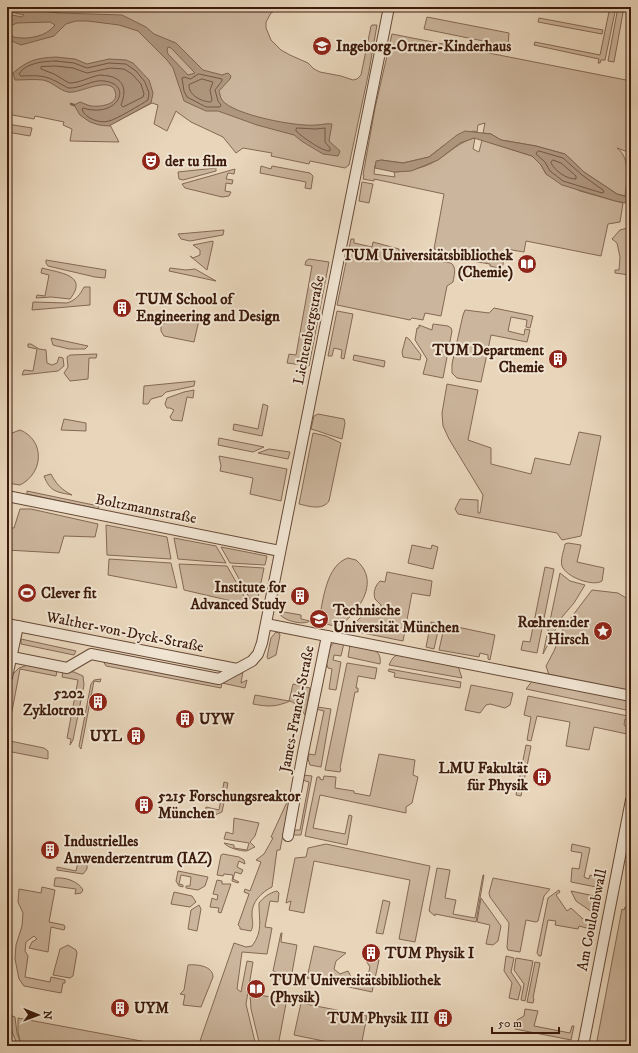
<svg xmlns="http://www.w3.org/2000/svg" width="638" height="1053" viewBox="0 0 638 1053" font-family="'IM FELL DW Pica',serif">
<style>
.green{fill:#cbb59c;stroke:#846854}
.water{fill:#ae967e;stroke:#806550;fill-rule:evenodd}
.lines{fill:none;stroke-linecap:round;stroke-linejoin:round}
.shore{stroke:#755844;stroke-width:1}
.stream{stroke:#806550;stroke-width:2.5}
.minor-casing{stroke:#674a37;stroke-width:12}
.minor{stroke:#f0e4d2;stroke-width:10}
.labels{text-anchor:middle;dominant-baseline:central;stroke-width:4;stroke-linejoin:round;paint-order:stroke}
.poi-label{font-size:15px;font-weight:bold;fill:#3c1b0b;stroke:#f0e4d2;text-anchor:start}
.street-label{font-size:15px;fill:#3c1b0b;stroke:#f0e4d2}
</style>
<rect width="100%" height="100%" fill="#e8d5ba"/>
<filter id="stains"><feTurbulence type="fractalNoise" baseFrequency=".005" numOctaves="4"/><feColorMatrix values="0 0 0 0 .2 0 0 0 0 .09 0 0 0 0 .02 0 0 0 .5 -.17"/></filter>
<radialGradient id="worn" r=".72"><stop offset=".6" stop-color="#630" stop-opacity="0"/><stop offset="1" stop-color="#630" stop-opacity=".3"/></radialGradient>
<!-- green -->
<g class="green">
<polygon points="7,7 281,7 271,13 266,22 266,28 271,40 281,50 290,55 308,63 314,69 320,72 341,76 353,80 357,79 361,75 371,26 372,25 377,25 369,71 349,165 345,168 310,161 309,164 271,156 272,153 243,148 236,153 223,137 191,122 177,112 176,111 167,131 154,124 158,105 152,103 110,125 119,142 70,141 72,129 63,125 64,122 35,116 34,119 7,114"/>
<polygon points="610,7 616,7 605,60 601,60 600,63 598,63 599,59 534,45 535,42 600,55"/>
<polygon points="618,7 624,7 614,62 608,61"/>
<polygon points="427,17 509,33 508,46 424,29"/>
<polygon points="539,18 603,30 602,34 538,22"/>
<path d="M392,34L631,81V153L617,148C631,158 627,181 625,196L617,194L584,172L565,154L536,146L501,140L491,134L483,133L485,123L478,125L477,132L473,131L443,146L429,157L403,163L381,160L375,165L374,174L395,177L394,172C410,171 425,168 439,159C451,151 460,142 474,138H475L473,149L479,152L482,140L532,156L541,165L546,174L580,191L623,203L620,222L608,224L601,256L526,241L524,252L506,249L502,269L490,266V264L466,260L443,251L434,249L444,194L374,179V181L363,179L364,175H363L375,108Z"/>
<polygon points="7,124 32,128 30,136 7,132"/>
<polygon points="261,166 271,169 272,166 310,173 313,176 311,189 305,188 306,182 260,173"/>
<polygon points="216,168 216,171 183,180 179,179 178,172"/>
<polygon points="235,169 234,174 228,173 226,179 233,180 232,184 226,183 225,191 231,192 229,196 222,197 185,188 182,184"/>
<polygon points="362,182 373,184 369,203 359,201"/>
<polygon points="631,227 630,275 615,273 615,270 619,270 620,257 617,243 612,239 620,230"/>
<polygon points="224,230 223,235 190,241 181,239 178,234"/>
<path d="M351,239H354V243L372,247L373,242L399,249V254L404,256L405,252L416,254V257L451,263C457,268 454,275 453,282L447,286L441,316L425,313L423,320L412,318L410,320L337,305Z"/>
<polygon points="213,241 213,243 207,270 190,256 193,258 200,255 200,250 193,245"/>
<polygon points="309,259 329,262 309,366 287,363 289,354 296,355 312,266 305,265 306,261"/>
<polygon points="46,260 106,270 105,278 95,277 48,266 46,263"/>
<path d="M42,268C60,273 89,275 70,299L51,297L36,298L37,295L45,296L49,275L41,273Z"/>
<polygon points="170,268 186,270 195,269 216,281 169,271"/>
<path d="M84,287H90V305L32,310L33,302L67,303C76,300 80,295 84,287Z"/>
<polygon points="494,308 533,316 530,328 526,327 527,320 511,317 508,331 524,335 525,329 530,330 527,342 491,335 481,382 457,378 452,373 452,364 463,315 465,310 489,313"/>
<polygon points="337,311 353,314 344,359 341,358 342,350 334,348 332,356 328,356"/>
<polygon points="199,320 194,342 164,336 161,331 161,325 167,322"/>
<polygon points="433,324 448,326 451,328 452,331 443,378 423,374 427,359 415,340 417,328 419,328 419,325 432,330"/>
<polygon points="406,337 409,339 421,355 420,360 403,357 402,352"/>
<polygon points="51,338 88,346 85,349 69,349 53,345"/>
<polygon points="28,344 31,344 39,349 46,350 47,363 52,365 57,363 59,357 63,358 64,366 58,371 22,375 24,370 33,371 37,349 28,347"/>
<polygon points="97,354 96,358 89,358 88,379 70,381 64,373 68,367 67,357 70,355"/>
<polygon points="354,355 385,361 384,367 353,360"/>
<polygon points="195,381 194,386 166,392 162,396 151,399 148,404 143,404 144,386"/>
<polygon points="447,384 478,390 468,440 491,448 491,464 531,474 535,458 570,465 579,432 601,436 581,536 562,540 557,533 458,514 455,509 460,499 478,500 478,513 480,513 483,495 449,439 443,426 442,413"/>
<polygon points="194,390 193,398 187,397 182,421 172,420 170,417 174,410 170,408 167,408 165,404 167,398 184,392"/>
<polygon points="263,404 268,406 262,436 233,430 234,424 258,429"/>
<path d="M318,414L344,419L345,423L342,439C331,436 322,432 311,429L314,416Z"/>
<polygon points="64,419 86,423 86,431 61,430"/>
<path d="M20,430C45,440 44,473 20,485L7,483V452L12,433Z"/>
<path d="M313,433L326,436L341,443L329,501C322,511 308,506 299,504Z"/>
<polygon points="219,438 264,447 253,452 218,445"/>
<polygon points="269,449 290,452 288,459 258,453"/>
<polygon points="219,456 287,469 281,501 250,494 253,478 220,471 221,466"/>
<path d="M51,474C56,484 62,490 72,495C57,492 50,492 44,476Z"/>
<polygon points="27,491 89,504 99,506 98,509 27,494"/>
<polygon points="20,509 31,509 98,524 95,537 64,536 59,553 7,550 7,528 14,528"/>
<polygon points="106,525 167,537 171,559 107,555"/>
<polygon points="174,538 216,546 226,563 178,559"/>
<path d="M568,543L581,545L577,562L604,568L602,581C593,587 566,577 562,566C560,560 564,551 565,544Z"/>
<polygon points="412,545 431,549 432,545 438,547 433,569 408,563"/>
<polygon points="221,547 267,556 265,565 230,563"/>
<path d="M348,558L356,560C376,577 366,599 352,615C348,618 344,624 340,625C333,628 325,623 319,620C323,601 326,565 348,558Z"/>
<polygon points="109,559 171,563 177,588 108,575"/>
<polygon points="179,564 227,566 249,605 184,590"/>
<polygon points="232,566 264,568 257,602 251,601"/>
<polygon points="545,567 554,569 537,653 521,650 523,641 530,642"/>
<path d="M387,572L432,581L430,596L412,593L403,641L353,631L356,622L365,613L381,608V605L375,599C373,592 375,586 380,581L385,582Z"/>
<polygon points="560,573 570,581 585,585 574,603 562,617 543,654"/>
<polygon points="592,590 618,593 631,601 631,691 549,675 546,666 554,651 564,627"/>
<path d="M278,611L301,615V619L310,621C302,626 280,620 278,611Z"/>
<polygon points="431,622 437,623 435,631 438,631 434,649 426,647"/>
<polygon points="448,625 495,635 490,660 488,659 488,655 480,653 479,657 439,650 443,632 446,632"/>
<polygon points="276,632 279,633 280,635 276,655 268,659 267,657 271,638"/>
<polygon points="21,639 76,651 74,655 21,644"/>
<path d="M335,642L344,643L341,656L334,655L333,660L341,662L336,690L329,689L332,669L328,668C324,661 328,646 335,642Z"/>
<path d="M350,645C363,647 383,646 380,664L348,657Z"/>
<path d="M400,654L458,666L462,678L389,665C392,659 393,656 400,654Z"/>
<polygon points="103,661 222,681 234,677 243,671 241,683 247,680 245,688 222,683 221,688 106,666"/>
<polygon points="347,663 377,668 375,679 358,676 356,688 358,688 358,692 355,692 340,768 341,769 340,772 325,770"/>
<polygon points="28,665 57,671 56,676 20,669 9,727 12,728 10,736 7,735 7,698 12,675 19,668"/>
<polygon points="389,669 461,682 460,688 394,677 395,673 388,671"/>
<polygon points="63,671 74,672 83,676 84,685 73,740 70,745 71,739 67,738 78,680 62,677"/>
<polygon points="101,679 100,682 94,681 81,749 79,746 91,684 94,680"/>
<polygon points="533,680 631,701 631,711 526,689"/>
<path d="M293,684L310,688L305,715C301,708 297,704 290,701C276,707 269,707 253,704L255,695L289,701Z"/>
<polygon points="471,685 513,693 510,705 505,708 490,704 486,705 480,713 465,710"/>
<polygon points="528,696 628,716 630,718 630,720 625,719 624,725 628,727 627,734 594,727 589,750 566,746 570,722 537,716 531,741 527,740 531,717 524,715"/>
<polygon points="317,707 331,709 321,767 310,765 308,759 309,754 315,755 324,711 316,709"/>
<polygon points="10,741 44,748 48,751 48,759 7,751 7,743 10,743"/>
<polygon points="526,745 531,746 521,796 516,795"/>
<polygon points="379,754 415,760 413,775 418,777 412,803 406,807 406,813 320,795 313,828 345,834 349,815 352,816 347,845 305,836 317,777 320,777 320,779 323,780 324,776 336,777 335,788 354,791 354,793 370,796"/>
<polygon points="303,775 312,776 301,835 293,835 295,830 300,830 309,782 302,780"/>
<polygon points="224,782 228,783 222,812 215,815 205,813 206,807 219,810"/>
<path d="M290,799L280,850H277L272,887C262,892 251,902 252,915C252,920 254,925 251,931L240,929V927L238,925L249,894L244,892L245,889L250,891L261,862L256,860L264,854L273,838L271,837L287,802Z"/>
<path d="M234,818L259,823L255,836L250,842L255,847C252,848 248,851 246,851C240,851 228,848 224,843L234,845V848L247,850L249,843L224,839L226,832L233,834Z"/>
<polygon points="326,844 430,866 415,942 399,939 410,880 314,861 304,913 289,910 291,901 286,903 295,858 306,857 308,848"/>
<polygon points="572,844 590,848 584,877 589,879 590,875 603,879 601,888 571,882 572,868 579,869 582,853 571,851"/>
<polygon points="223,854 239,857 244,860 245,864 239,861 237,867 243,870 241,874 235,872 233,879 239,882 238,883 232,881 233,875 224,874 223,876 217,875 221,855"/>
<polygon points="78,862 87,863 87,869 83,874 57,870 57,867 76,871"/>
<polygon points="437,868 450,870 445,898 456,900 453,914 475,918 483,875 484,875 476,922 435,914 435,916 429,911"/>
<polygon points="178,871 208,877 205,886 198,890 186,888 186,886 190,886 191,877 181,875 179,884 183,885 183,887 179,886 176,881"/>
<path d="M55,878C65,877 78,881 83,890L81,893L75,894L76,889L54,886Z"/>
<polygon points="493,878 550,889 544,896 538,921 536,922 526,920 520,952 508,950 507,947 509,923 490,897 489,893"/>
<polygon points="217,880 222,881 222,884 231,884 221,913 218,912 219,908 210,907 212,898 217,900 218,895 213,894"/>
<polygon points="42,887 55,890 49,922 64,925 65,927 64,930 51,927 48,952 29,948 32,942 37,939 34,936 26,942 25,951 28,956 25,977 50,982 51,977 65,980 65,983 63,983 61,993 24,986 19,979 15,959 16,945 22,926 23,913 18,902 19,889 41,893"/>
<polygon points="559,890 560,892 556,895 567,911 571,908 583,919 585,918 590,923 590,929 579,926 578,929 555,925 556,921 548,920 541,956 539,956 537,953 548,898"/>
<path d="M277,891L279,893L278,902L270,901L265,927L272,928L267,954L242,952L237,989L241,992L247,961L253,962L246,1004L256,1046H206L207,1045L200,1041L234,943L246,947L252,946C263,931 259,921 259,903C264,897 269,893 277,891Z"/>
<polygon points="571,891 599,897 595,914 576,901"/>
<polygon points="174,892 192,896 196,902 190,907 171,904"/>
<polygon points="481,898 501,926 498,941 493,945 486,944 490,925 477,922"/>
<polygon points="383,900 390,902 383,934 376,933"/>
<polygon points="199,905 201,909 197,931 188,929 191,910"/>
<polygon points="625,907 631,908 631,1046 596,1046 622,909 624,910"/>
<polygon points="281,933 282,933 281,942 297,945 290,984 284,983 284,980 279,979 280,974 278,974 276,982 275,981 276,972 273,971"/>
<polygon points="68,945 76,950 77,953 73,976 70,978 53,975 60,949"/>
<polygon points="314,946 346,953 336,961 334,969 340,974 348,971 354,982 367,980 370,967 363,956 379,960 372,992 307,978"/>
<polygon points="506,956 514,958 511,972 521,987 518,1000 509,998 512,983 504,971"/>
<polygon points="516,958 533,961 525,1001 521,1000 524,984 514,970"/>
<polygon points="535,962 540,963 533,998 534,999 533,1003 527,1002"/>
<path d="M188,965C197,964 213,966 213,977L201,1007L183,1005L185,995L180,994L184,990Z"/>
<polygon points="273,990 288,993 278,1046 260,1046 251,1009 250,994 272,997"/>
<polygon points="7,993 12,1016 15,1017 17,1033 20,1041 18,1032 18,1018 168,1046 18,1046 7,1020"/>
<polygon points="301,1003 367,1016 361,1046 348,1046 294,1035"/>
<polygon points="525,1009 538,1011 534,1026 570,1033 572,1026 574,1026 571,1040 515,1029 517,1020 524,1016"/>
</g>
<!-- water -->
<g class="water">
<path d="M7,7L59,13L122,15L146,27L154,34L176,43L203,70L222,75L228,73L231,76L230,79L219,91C220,93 220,97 222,100C233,115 297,127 316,125C322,125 326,123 332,124L329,141L340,151L338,156L323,154L303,142L294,135L257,125L218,111H206L184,101L173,68L167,60L138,31L119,25L88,21H76L66,24L54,36L21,45L7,39V17L12,15L22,17L24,15L7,11ZM50,22L55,25C46,37 27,40 13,37L8,30L10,26L17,23ZM168,47L171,48L195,73L188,75L168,54L167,50Z"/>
<path d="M56,57L75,59L87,64L109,59L126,60L133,63L149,80L153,93L151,103L109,126L99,125L90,122L80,115L74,105L80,102C83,103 87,105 91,106C100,107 120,105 115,91C110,77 83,91 73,92C62,94 54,82 43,80C34,79 24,80 15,80L13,73C28,60 37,58 56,57Z"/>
<polygon points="465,131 491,134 501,140 536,146 565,154 584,172 617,194 631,198 631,204 615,201 562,185 546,174 541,165 532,156 474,138 460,143 438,160 411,171 394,172 375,168 376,161 381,160 403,163 429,157 457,135"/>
</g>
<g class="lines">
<!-- shore -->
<g class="shore">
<path d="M56,61L74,63L87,68L109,63L126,64L136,71L145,82L149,93L148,100C142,104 115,120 109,121C100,124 84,118 82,109L83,108C118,119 134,84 104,81C93,79 80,89 68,88C47,76 45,75 21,76L19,74C25,63 44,61 56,61Z"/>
<path d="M56,66L73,68L87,73L110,68L124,69L132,74L141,84L144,94L143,97L123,107L121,105C126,92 126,80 109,76C106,76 103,75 100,75C89,77 80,83 69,83L54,74L41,69V67Z"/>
<polygon points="199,74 222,79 222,81 215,90 218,101 221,105 220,107 206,107 187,97 184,91 182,78 184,77 190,79"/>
<path d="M202,79L213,82L210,90L212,100L211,102C202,102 188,95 189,85Z"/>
<path d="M297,128L316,129L325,128V142L330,148V151C323,152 302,137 296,131Z"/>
<polygon points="539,151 563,158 582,175 603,190 604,192 602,193 563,181 550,171 545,162 536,154 537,152"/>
<path d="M553,160L561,163L576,176V179C566,179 555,171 551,163Z"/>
</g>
<!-- stream -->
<polyline class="stream" points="71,104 74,105"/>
<defs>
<g id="minor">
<polyline points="7,496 280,551"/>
<polyline points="7,624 237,669"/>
<polyline points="266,624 631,696"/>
<polyline points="7,656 67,668 91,654 219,679 252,661 258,654 262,643 389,7"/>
<polyline points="7,677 18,626"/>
<polyline points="288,836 303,753 327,636"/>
<polyline points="583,1046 631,800"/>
</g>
</defs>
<!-- minor casing -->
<use href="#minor" class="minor-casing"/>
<!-- minor -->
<use href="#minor" class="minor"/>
</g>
<!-- icons -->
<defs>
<symbol id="school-disc" viewBox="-11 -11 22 22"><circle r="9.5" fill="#8f2418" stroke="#f0e4d2"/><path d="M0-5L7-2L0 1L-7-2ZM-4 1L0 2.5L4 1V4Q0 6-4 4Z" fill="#fff"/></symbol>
<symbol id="theatre-disc" viewBox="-11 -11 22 22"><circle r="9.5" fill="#8f2418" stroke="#f0e4d2"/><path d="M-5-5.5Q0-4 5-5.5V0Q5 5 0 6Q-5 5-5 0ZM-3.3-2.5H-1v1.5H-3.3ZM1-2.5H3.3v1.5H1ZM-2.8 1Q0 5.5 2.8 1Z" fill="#fff"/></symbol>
<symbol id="library-disc" viewBox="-11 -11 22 22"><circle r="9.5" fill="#8f2418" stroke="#f0e4d2"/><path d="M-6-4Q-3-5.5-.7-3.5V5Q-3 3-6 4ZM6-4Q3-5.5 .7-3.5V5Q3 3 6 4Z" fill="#fff"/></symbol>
<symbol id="building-disc" viewBox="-11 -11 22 22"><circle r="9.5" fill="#8f2418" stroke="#f0e4d2"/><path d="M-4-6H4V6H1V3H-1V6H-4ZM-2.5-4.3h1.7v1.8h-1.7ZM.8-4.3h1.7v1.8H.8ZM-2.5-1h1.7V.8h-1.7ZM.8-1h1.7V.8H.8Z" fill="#fff"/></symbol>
<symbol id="stadium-disc" viewBox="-11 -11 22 22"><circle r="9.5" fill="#8f2418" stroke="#f0e4d2"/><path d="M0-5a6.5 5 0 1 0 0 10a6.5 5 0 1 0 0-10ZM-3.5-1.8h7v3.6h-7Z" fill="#fff"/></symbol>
<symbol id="university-disc" viewBox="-11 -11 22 22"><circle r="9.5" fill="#8f2418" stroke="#f0e4d2"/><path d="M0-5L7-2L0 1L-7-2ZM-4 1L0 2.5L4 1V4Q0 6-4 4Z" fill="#fff"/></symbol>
<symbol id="sight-disc" viewBox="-11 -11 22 22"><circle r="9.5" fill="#8f2418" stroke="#f0e4d2"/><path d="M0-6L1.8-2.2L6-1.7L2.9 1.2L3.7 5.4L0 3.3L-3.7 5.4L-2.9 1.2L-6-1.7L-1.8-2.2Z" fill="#fff"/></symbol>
</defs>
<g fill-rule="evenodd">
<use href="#school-disc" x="311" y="35" width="22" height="22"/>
<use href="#theatre-disc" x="140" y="150" width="22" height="22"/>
<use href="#library-disc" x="516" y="253" width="22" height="22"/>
<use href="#building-disc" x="111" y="297" width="22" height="22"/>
<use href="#building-disc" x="547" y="348" width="22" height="22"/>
<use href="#stadium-disc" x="16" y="582" width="22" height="22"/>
<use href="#building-disc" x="289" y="585" width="22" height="22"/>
<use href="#university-disc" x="308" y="608" width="22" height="22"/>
<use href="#sight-disc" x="592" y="620" width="22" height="22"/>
<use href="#building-disc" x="87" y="691" width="22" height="22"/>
<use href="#building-disc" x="174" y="708" width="22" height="22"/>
<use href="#building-disc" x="125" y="725" width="22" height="22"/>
<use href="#building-disc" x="531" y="766" width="22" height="22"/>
<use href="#building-disc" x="133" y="794" width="22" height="22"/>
<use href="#building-disc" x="39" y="839" width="22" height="22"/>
<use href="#building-disc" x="360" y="942" width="22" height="22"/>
<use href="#library-disc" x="245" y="978" width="22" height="22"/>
<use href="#building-disc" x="109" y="997" width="22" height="22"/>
<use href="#building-disc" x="432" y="1007" width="22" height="22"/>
</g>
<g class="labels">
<!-- poi labels -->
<g class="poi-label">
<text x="336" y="46">Ingeborg-Ortner-Kinderhaus</text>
<text x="165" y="161">der tu film</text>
<text x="513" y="255" text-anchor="end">TUM Universitätsbibliothek<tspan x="513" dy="17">(Chemie)</tspan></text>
<text x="136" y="299">TUM School of<tspan x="136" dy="17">Engineering and Design</tspan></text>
<text x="544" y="350" text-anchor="end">TUM Department<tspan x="544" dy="17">Chemie</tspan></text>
<text x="286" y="587" text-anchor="end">Institute for<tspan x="286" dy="17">Advanced Study</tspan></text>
<text x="41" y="593">Clever fit</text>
<text x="333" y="610">Technische<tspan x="333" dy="17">Universität München</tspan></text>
<text x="589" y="622" text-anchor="end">Rœhren:der<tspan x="589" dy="17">Hirsch</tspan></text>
<text x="84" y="693" text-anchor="end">5202<tspan x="84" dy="17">Zyklotron</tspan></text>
<text x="199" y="719">UYW</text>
<text x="122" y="736" text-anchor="end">UYL</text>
<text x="528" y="768" text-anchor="end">LMU Fakultät<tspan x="528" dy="17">für Physik</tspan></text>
<text x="158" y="796">5215 Forschungsreaktor<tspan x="158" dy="17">München</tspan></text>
<text x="64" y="841">Industrielles<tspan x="64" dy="17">Anwenderzentrum (IAZ)</tspan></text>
<text x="385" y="953">TUM Physik I</text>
<text x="270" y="980">TUM Universitätsbibliothek<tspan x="270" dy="17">(Physik)</tspan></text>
<text x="134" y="1008">UYM</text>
<text x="429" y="1018" text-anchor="end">TUM Physik III</text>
</g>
<!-- street labels -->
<g class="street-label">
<text transform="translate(309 330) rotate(-79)">Lichtenbergstraße</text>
<text transform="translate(146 509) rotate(11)">Boltzmannstraße</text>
<text transform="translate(125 632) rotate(11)">Walther-von-Dyck-Straße</text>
<text transform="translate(297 709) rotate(-79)">James-Franck-Straße</text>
<text transform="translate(592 920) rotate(-79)">Am Coulombwall</text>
</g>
</g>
<!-- margin -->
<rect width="638" height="1053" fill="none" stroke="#e8d5ba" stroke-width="24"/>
<rect x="8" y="8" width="622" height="1037" fill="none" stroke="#3c1b0b" stroke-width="2"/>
<rect x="12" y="12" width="614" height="1029" fill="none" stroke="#3c1b0b"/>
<!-- north arrow -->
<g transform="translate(38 1015) rotate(91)" stroke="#f0e4d2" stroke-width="3" paint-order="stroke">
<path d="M0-3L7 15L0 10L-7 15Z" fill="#3c1b0b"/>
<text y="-6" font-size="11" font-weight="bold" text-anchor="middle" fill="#3c1b0b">N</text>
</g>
<!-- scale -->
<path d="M492 1027v6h67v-6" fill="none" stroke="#3c1b0b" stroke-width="2"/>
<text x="498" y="1027" font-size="12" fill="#3c1b0b" stroke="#f0e4d2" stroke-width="3" paint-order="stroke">50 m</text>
<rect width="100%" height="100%" filter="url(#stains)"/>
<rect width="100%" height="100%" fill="url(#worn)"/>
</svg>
